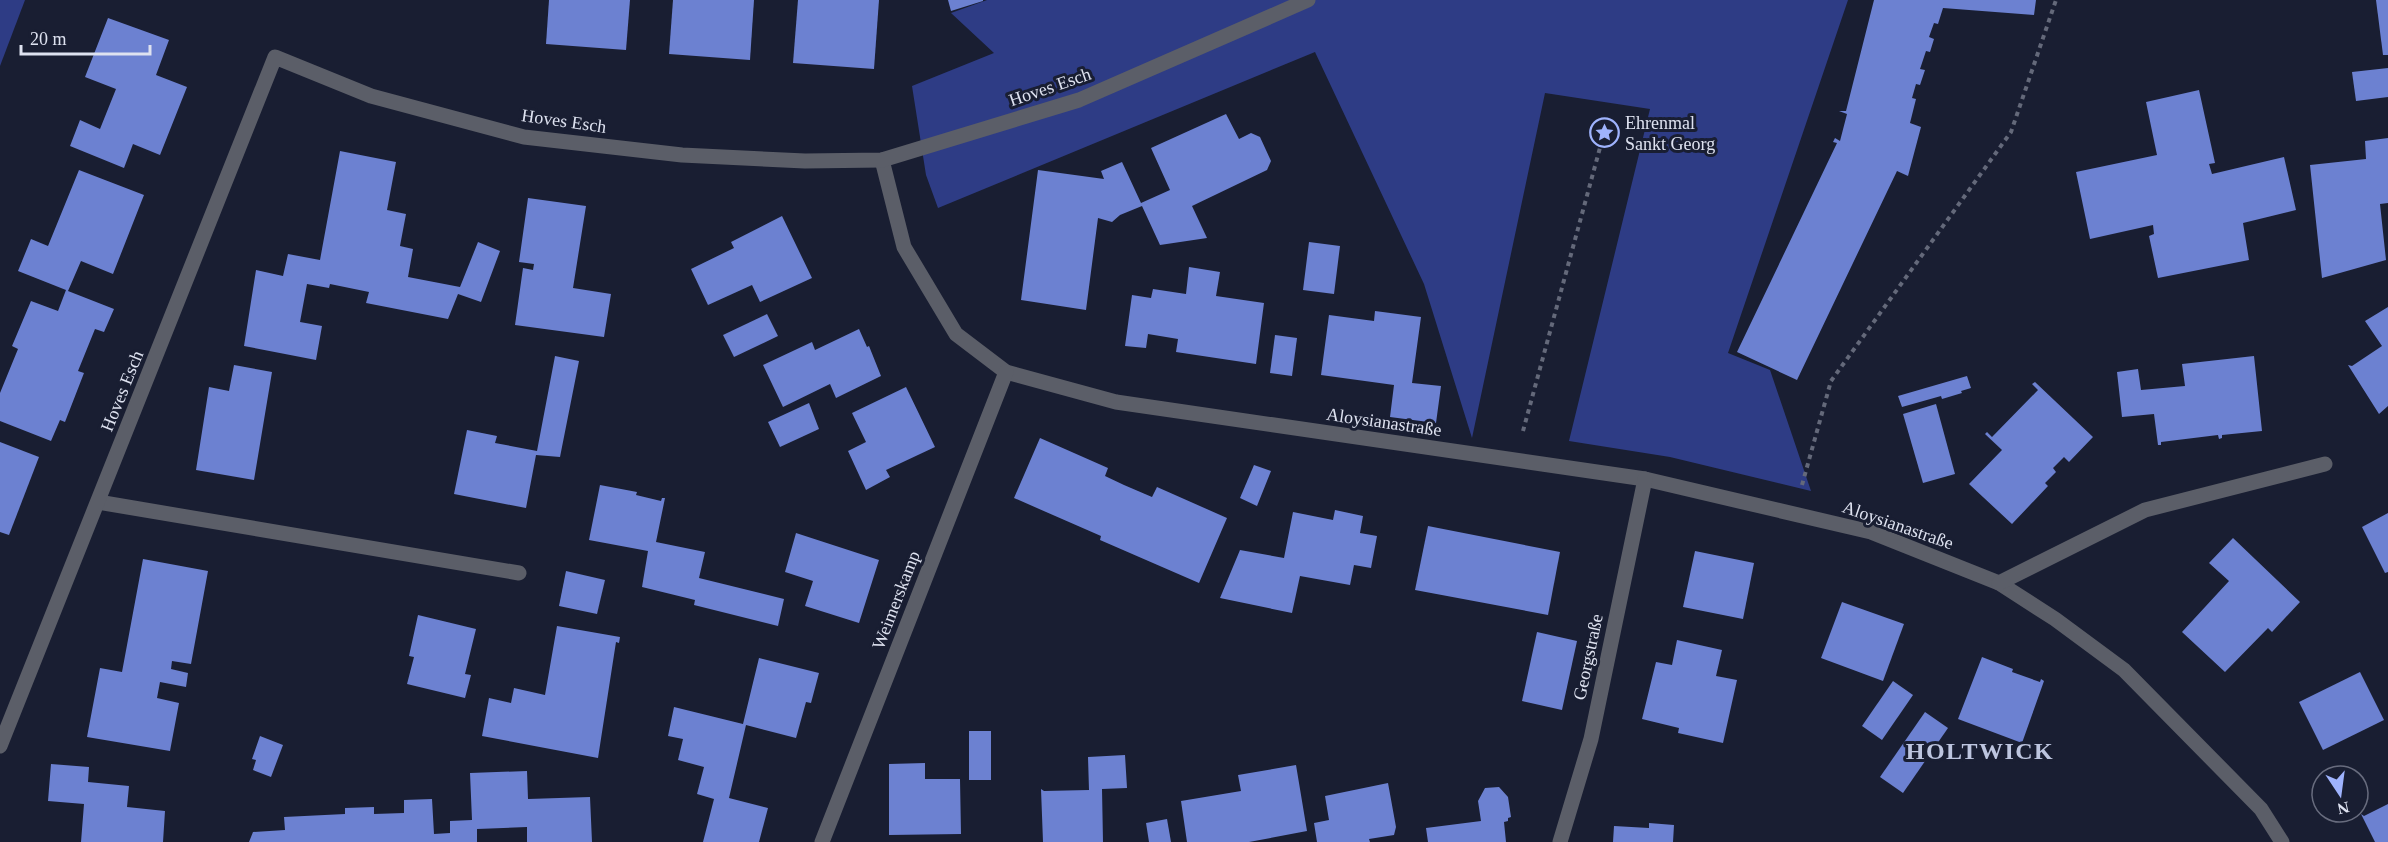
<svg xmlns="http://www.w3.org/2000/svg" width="2388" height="842" viewBox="0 0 2388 842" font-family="'Times New Roman',serif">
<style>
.forest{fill:#2e3c85}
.building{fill:#6c81d1}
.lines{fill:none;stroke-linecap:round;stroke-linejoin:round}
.path{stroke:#64697a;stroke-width:4;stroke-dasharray:4.5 4.5;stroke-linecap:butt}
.minor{stroke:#5b5e68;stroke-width:15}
.labels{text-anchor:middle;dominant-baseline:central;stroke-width:6;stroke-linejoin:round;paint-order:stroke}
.street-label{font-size:18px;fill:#dee2f0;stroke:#191e32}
.poi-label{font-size:18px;fill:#dee2f0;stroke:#191e32;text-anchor:start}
.district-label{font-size:24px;font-weight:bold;letter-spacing:1.5px;fill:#bdc5df;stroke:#191e32}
</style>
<rect width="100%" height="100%" fill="#191e32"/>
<!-- forest -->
<g class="forest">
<polygon points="0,0 25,0 0,66"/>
<polygon points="987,0 1848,0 1728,353 1770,370 1811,491 1670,457 1569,441 1650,109 1545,93 1472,438 1424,284 1315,52 938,208 926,175 912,86 994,53 951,13"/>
</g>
<!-- building -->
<g class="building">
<polygon points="549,0 630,0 626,50 546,44"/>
<polygon points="673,0 754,0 750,60 669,54"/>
<polygon points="798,0 879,0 874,69 793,63"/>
<polygon points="948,0 983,0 983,1 951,11"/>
<polygon points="1874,0 2036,0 2034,15 1943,8 1938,24 1934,23 1929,37 1934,39 1930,52 1926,51 1920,69 1925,70 1920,85 1916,84 1912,98 1916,99 1910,123 1921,127 1908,176 1897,171 1797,380 1737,352 1837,143 1833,142 1835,138 1840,141 1847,114 1839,111 1846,111"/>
<polygon points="2376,0 2388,0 2388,55 2383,55"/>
<polygon points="108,18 169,40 156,75 187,87 160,155 133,144 124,168 70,146 80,120 100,129 116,89 85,77"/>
<polygon points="2388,68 2388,97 2356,101 2352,72"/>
<polygon points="2199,90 2215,163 2209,164 2212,174 2284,157 2296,210 2243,223 2249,260 2158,278 2149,236 2154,234 2153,225 2090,239 2076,172 2157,155 2146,102"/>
<polygon points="1226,114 1239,139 1251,133 1260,137 1271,161 1267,170 1192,206 1207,238 1160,245 1142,206 1120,215 1112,222 1098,218 1086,310 1021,300 1038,170 1104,179 1101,171 1122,162 1141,203 1170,190 1151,148"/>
<polygon points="2388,138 2388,203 2380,204 2386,260 2322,278 2310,165 2366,159 2365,141"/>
<polygon points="340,151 396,162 387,210 406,214 400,246 413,249 408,277 460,287 478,242 500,251 481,302 458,294 448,319 366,303 369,292 330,284 329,288 307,284 300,322 322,326 316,360 244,346 256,270 283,276 288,254 320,260"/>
<polygon points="79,170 144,195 113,274 81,261 68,291 114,309 104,332 95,329 78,371 84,373 65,422 60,420 51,441 0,421 0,393 18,349 12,346 31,301 58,311 66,290 18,271 31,239 48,246"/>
<polygon points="528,198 586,206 573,288 611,294 604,337 515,325 523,268 533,270 534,264 519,262"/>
<polygon points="782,216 812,278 760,302 752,285 708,305 691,269 734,248 731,242"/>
<polygon points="1309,242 1340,246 1334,294 1303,290"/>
<polygon points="1189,267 1220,272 1216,296 1264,303 1256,364 1176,352 1178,339 1148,334 1146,348 1125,346 1132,295 1151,298 1153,289 1186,294"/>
<polygon points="2388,307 2388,406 2379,414 2348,365 2352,366 2382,346 2365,321"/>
<polygon points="1375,311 1421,317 1412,383 1441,386 1436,423 1390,417 1394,385 1321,375 1329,315 1374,321"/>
<polygon points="767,314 778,336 734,357 723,335"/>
<polygon points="859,329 867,347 869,346 881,376 836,398 830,384 783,407 763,365 812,342 815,350"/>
<polygon points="1275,335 1297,338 1292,376 1270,373"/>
<polygon points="555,356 579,361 560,457 536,455 526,508 454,494 467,430 497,436 495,443 537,451"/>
<polygon points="2254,356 2262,431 2222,435 2222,438 2219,439 2218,435 2161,442 2161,445 2158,445 2154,414 2122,417 2117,372 2138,369 2141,390 2185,386 2182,364"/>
<polygon points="234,365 272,372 254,480 196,470 209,387 229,391"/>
<polygon points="1967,376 1971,388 1961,391 1962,393 1942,399 1941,396 1902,407 1898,396"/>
<polygon points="2035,382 2093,437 2069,462 2064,457 2053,468 2056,472 2045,483 2048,486 2012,524 1969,484 2002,450 1985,434 1987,432 1992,437 2038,390 2032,384"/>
<polygon points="906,387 935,447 886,470 890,477 866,490 848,451 866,442 852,413"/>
<polygon points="809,403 819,429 780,447 768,422"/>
<polygon points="1936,404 1955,474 1923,483 1903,414"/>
<polygon points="1040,438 1108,468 1105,476 1124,485 1152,497 1157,487 1227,518 1199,583 1100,540 1101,536 1014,498"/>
<polygon points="0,442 39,457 9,535 0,532"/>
<polygon points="1254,465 1271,471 1257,506 1240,498"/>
<polygon points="600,485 637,492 636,495 661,501 662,498 665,498 656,542 705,552 699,578 784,599 778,626 694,605 695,600 642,587 648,551 589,540"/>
<polygon points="1335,510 1363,516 1360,533 1377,536 1371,568 1354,565 1350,585 1300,576 1292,613 1220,598 1240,550 1284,558 1293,512 1333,520"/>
<polygon points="2388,513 2388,572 2385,573 2362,527"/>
<polygon points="1428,526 1560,552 1548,615 1415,590"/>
<polygon points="796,533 879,560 859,623 805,606 813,581 785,572"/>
<polygon points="2233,538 2300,602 2272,632 2268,628 2225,672 2182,632 2229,581 2209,563"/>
<polygon points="1695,551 1754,563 1743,619 1683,607"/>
<polygon points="143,559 208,571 191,664 172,661 171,669 188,673 186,687 160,682 157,698 179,703 170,751 87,737 100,668 122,672"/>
<polygon points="566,571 605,580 597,614 559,606"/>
<polygon points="1842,602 1904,624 1883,681 1821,658"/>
<polygon points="418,615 476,629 465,674 471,675 465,698 407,684 414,657 409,656"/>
<polygon points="557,626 620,637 619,643 616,642 598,758 482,736 489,698 511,703 514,688 545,695"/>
<polygon points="1537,632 1577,641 1562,710 1522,701"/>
<polygon points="1677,640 1722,650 1716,676 1737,680 1723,743 1678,733 1679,728 1642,719 1656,662 1672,665"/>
<polygon points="1982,657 2013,669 2012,672 2040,682 2041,679 2044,681 2022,743 1958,719"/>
<polygon points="759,658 819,673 811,703 806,702 796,738 746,725 729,798 768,808 759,842 703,842 714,799 697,794 704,767 678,760 683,739 668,736 674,707 743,724"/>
<polygon points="2360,672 2384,720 2323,750 2299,702"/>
<polygon points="1893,681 1913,695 1882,740 1862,726"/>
<polygon points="1925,712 1948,728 1903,793 1880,777"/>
<rect x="969" y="731" width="22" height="49"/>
<polygon points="260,736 283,745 271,777 253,770 256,760 252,759"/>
<polygon points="1125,755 1127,788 1102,789 1103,842 1043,842 1041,789 1044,791 1089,790 1088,757"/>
<polygon points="925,763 925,779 960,779 961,834 889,835 889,764"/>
<polygon points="51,764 89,767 88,782 129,786 127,807 165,811 163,842 81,842 84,804 48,801"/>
<polygon points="1296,765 1307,831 1249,842 1187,842 1181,801 1241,791 1238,775"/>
<polygon points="527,771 528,799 590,797 592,842 527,842 527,827 477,829 477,842 249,842 253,832 285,830 284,817 345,814 345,808 374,807 374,814 404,813 404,800 432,799 434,834 450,833 450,821 472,820 470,773"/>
<polygon points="1388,783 1396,827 1394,835 1369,839 1370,842 1317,842 1314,823 1329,820 1325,796"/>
<polygon points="1499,787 1508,797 1511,817 1508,818 1508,821 1504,822 1506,842 1428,842 1426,828 1481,821 1478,801 1485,788"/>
<polygon points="2388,804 2388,842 2375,842 2361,814 2364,816"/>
<polygon points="1167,819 1171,842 1149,842 1146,823"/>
<polygon points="1649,823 1674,825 1673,842 1613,842 1614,826 1649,828"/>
</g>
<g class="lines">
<!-- path -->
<g class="path">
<polyline points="1523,431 1604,133"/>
<polyline points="1802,485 1831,381 2011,132 2056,0"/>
</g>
<!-- minor -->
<g class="minor">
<polyline points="882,160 904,247 956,334 1006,372 1116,402 1645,479 1871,532 1999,583 2055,619 2124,670 2261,809 2282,842"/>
<polyline points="98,502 519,573"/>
<polyline points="1999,583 2145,510 2325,464"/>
<polyline points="0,746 275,57 371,96 524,137 682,155 805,161 882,160 1079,100 1308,0"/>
<polyline points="822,842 1006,372"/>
<polyline points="1560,842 1591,739 1645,479"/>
</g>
</g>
<!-- icons -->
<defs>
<symbol id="sight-ring" viewBox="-11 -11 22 22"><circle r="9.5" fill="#191e32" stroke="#9fb3fd" stroke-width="1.5"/><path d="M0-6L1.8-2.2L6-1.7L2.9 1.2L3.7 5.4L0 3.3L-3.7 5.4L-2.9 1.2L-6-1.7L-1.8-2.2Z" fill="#9fb3fd"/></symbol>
</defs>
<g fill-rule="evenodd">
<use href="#sight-ring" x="1588" y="116" width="33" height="33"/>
</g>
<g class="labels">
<!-- street labels -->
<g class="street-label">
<text transform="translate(1050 87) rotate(-19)">Hoves Esch</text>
<text transform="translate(564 121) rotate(8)">Hoves Esch</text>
<text transform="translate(122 391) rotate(-68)">Hoves Esch</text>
<text transform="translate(1384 422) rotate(8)">Aloysianastraße</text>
<text transform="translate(1898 525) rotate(19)">Aloysianastraße</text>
<text transform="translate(896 600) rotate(-69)">Weimerskamp</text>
<text transform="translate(1588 657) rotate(-78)">Georgstraße</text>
</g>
<!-- poi labels -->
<g class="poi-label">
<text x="1625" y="123">Ehrenmal<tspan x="1625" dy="21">Sankt Georg</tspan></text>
</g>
<!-- district labels -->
<g class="district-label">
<text x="1980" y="751">HOLTWICK</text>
</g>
</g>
<!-- north arrow -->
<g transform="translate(2340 794) rotate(167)"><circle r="28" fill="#191e32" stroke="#686c7e" stroke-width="1.5"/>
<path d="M0-4.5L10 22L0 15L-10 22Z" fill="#9fb3fd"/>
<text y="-9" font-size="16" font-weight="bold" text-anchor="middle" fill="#dee2f0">N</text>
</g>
<!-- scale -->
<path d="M21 45v9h129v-9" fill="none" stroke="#dee2f0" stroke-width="3"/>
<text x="30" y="45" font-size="18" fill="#dee2f0" stroke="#191e32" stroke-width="4.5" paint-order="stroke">20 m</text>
</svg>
